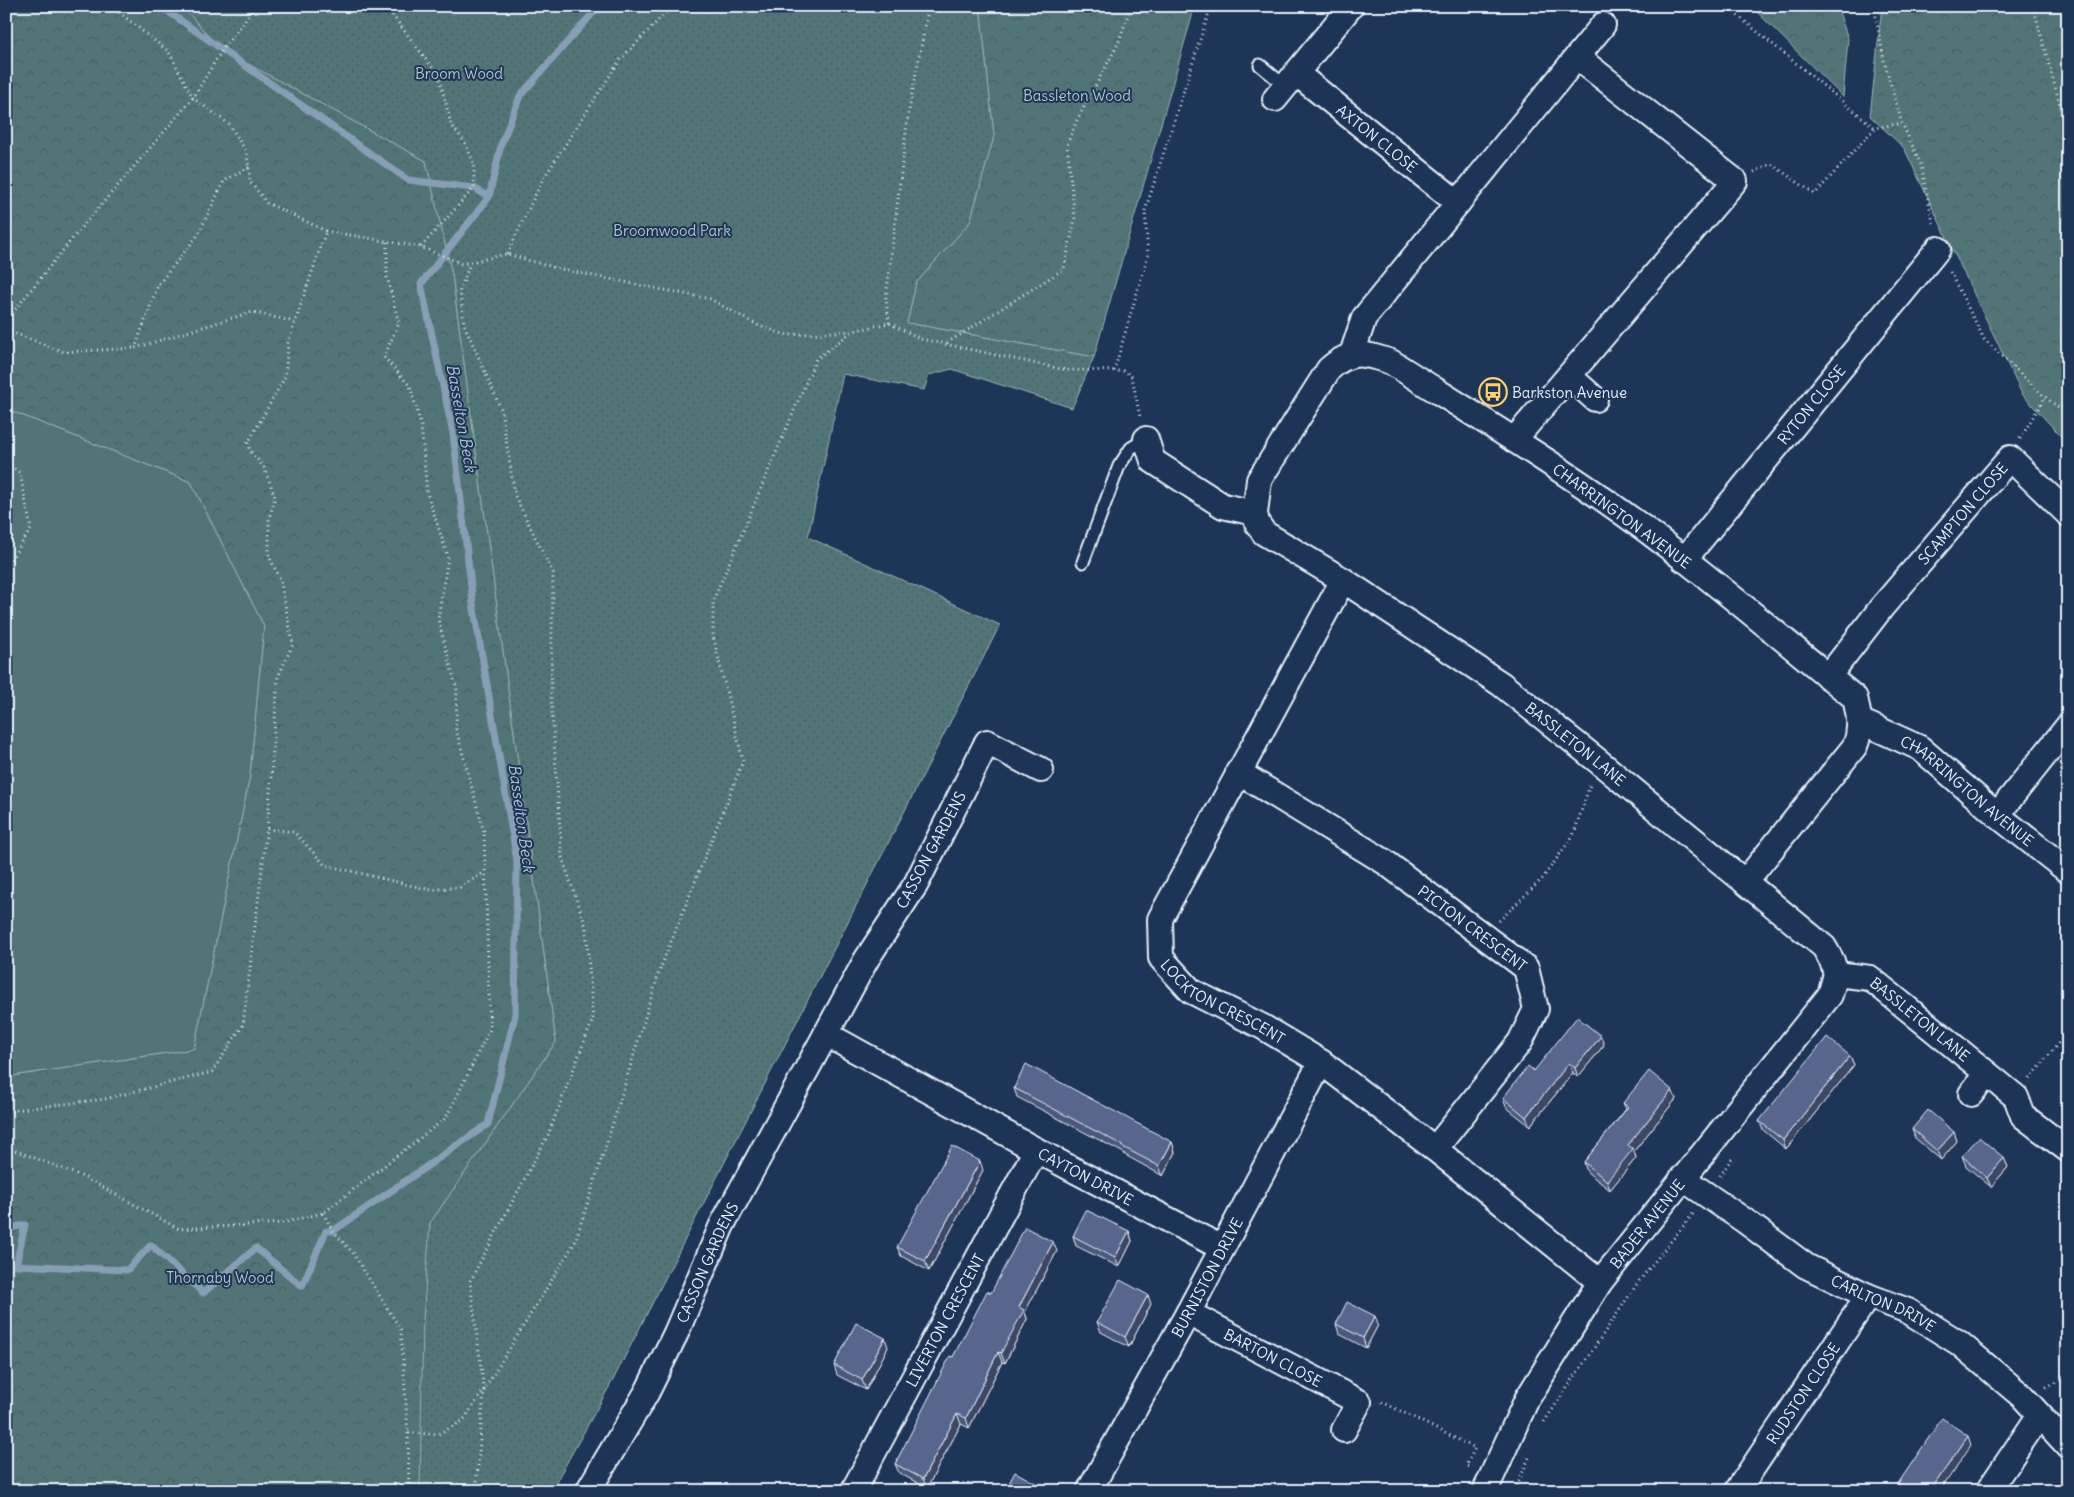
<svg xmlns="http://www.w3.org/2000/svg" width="2074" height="1497" viewBox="0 0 2074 1497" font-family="Delius,sans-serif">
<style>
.grass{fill:#517576;stroke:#9cb3b7}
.forest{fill:url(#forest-crowns);stroke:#9cb3b7}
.park{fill:url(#park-dots);stroke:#9cb3b7}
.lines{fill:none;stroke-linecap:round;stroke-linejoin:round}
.stream{stroke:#869fb7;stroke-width:7}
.lane-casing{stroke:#e8f1f8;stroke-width:15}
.street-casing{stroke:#e8f1f8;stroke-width:28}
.path{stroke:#e8f1f8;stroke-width:3;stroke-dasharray:1 4;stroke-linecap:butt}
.lane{stroke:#1d3557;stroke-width:11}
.street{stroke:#1d3557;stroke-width:24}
.wall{fill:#4c587a;stroke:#e8f1f8}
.shaded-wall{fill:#3e4763;stroke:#e8f1f8}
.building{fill:#58668e;stroke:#e8f1f8}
.labels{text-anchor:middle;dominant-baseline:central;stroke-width:4;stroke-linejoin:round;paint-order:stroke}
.park-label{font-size:15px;fill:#b3c6ca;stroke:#1d3557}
.street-label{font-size:15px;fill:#e8f1f8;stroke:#1d3557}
.poi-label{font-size:15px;fill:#e8f1f8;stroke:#1d3557;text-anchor:start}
.water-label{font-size:16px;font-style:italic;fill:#afc1d2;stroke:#1d3557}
</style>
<defs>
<pattern id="forest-crowns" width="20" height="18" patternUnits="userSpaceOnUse" patternTransform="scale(1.25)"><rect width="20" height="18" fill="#517576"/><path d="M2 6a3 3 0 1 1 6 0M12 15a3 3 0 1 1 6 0" fill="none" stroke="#4c5e60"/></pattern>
<pattern id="park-dots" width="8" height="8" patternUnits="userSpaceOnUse" patternTransform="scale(1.25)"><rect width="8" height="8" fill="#517576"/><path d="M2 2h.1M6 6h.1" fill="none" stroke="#4c5e60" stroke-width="1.8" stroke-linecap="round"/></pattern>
</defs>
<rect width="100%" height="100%" fill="#1d3557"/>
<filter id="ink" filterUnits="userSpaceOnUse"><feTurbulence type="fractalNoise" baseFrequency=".02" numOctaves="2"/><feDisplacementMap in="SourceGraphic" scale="10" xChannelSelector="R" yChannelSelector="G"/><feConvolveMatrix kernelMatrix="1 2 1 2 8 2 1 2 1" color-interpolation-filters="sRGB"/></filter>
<g filter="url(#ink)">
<!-- grass -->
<polygon class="grass" points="6,409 191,482 264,626 250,776 194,1049 6,1077"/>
<!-- forest -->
<g class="forest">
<polygon points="6,6 182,6 219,48 426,161 452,274 556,1042 430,1223 425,1491 6,1491 6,1077 194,1049 250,776 264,626 191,482 6,409"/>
<polygon points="980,6 1195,6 1094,357 907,323 916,283 970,222 994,136"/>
<polygon points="1751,6 1837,6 1848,39 1843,97"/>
<polygon points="1882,6 2068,6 2068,444 2022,394 1904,148 1870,116"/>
</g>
<!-- park -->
<polygon class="park" points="182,6 980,6 994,136 970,222 916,283 907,323 1094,357 1072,408 952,369 929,375 924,390 843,374 808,537 1000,625 613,1380 551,1491 420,1491 423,1320 430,1223 556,1042 452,274 426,161 219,48"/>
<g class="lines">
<!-- stream -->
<g class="stream">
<polyline points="160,6 408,180 474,188 489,197"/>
<polyline points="6,1229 25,1225 16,1265 127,1270 151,1245 203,1293 256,1248 302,1286 326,1231 333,1231 488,1124 515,1015 517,861 473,603 453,433 421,284 489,197 501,145 520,96 599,6"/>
</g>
<defs>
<g id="lane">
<polyline points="1260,65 1285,86"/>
<polyline points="1083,562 1119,466 1131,448 1146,439"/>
<polyline points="1994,1482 2008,1491"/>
</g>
<g id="street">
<path id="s1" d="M1296,73L1458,203"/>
<polyline points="1275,99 1351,6"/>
<polyline points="1352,354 1364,318 1603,25"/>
<polyline points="1569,376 1595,399"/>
<polyline points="1146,439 1153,461 1223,506 1255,513"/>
<polyline points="1514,440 1735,181 1577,57"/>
<path id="s2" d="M1684,560L1938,249"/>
<path id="s3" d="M1343,580L1160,919L1161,958L1191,991L1263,1027L1321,1062L1435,1149L1600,1282"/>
<path id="s4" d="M1828,677L1882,607L2010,458L2068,514"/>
<path id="s5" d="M1860,721L1920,748L1997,815L2068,871"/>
<path id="s6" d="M1041,770L987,742L916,884L866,960L826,1034L1036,1150L1222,1248"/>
<path id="s7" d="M1238,772L1385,862L1526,968L1536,1009L1520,1042L1435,1149"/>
<polyline points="1997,815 2068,726"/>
<path id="s8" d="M1745,882L1855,746C1862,729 1859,715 1855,698C1772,631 1691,560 1603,499C1534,451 1462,407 1391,362C1364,353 1351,349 1329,369L1259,480L1255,513L1257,523L1264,533L1343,580L1501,684L1598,761L1824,947L1832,961L1836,974"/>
<path id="s9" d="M1836,974L1870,978L2016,1097L2023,1116L2068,1150"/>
<polyline points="1971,1094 1986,1074"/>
<path id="s10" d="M1682,1178L1745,1221L1806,1266L1868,1296L1908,1311L1959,1343L2023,1397L2068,1446"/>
<path id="s11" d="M1188,1313L1359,1402L1344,1430"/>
<path id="s12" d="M588,1491L647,1392L676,1333L722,1225L826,1034"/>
<path id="s13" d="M853,1491L1036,1150"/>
<path id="s14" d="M1089,1491L1188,1313L1321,1062"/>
<path id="s15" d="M1485,1491L1527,1399L1600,1282L1830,995L1836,974"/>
<path id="s16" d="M1737,1491L1868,1296"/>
<polyline points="1988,1491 2039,1416"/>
</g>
</defs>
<!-- lane casing -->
<use href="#lane" class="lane-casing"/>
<!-- street casing -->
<use href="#street" class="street-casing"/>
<!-- path -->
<g class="path">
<polyline points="111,6 169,52 193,98 229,124 247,153 250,182 267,203 326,231 421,247 462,264 507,254 559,269 710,299 759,326 787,335 853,331 889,323 921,339 1066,370 1125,371 1132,377 1140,417"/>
<polyline points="388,6 393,16 439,76 451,124 465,143 474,163 474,188 421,247"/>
<polyline points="1726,6 1875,128 1902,123"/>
<polyline points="1874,6 1884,61 1902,123 1921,165 1934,227"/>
<polyline points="2033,6 2065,123 2068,126"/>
<polyline points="249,167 224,181 198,235 158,285 135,348 252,312 295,322"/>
<polyline points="1754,172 1771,164 1815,194 1875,128"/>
<polyline points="507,254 543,179 620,60 672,6"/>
<polyline points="1950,272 1984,339 2045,397 2068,415"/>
<polyline points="6,321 76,234 193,98 222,50 256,6"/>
<polyline points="889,323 886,298 908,115 929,6"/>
<polyline points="6,330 64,352 135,348"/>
<polyline points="947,343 1064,269 1075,219 1067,145 1077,120 1118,44 1131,6"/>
<polyline points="1114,371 1148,255 1145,211 1211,6"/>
<polyline points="2020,439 2045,397"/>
<polyline points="6,463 20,473 31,529 6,567"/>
<polyline points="267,829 294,832 325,865 431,890 460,887 485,872"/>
<polyline points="1499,921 1542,879 1573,836 1590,785"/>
<polyline points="2030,1079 2068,1031"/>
<polyline points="6,1111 105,1099 212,1072 243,1025 268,820 278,677 293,644 280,579 269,556 269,519 275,497 264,467 250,451 248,443 285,377 288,343 326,231"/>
<polyline points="6,1147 84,1177 179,1229 282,1223 323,1213 446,1118 490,1029 484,832 456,729 457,690 438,619 448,557 427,493 421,425 410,386 384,357 399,323 387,277 387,242"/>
<polyline points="1720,1176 1732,1158"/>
<polyline points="323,1213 333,1231 353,1253 401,1330 408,1433 438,1434 463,1421 484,1390 470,1281 548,1135 593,1019 586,927 562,857 551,698 553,573 515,496 501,409 464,324 460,291 470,263"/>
<polyline points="2046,1387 2068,1377"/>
<polyline points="1382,1402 1475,1448 1466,1466 1470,1467"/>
<polyline points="1544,1422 1639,1281 1693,1214"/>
<polyline points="408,1433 409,1491"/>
<polyline points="476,1491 484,1390 575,1242 609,1136 659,972 743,761 713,636 713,601 816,359 853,331"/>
<polyline points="1515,1491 1530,1455"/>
</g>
<!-- lane -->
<use href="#lane" class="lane"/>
<!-- street -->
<use href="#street" class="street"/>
</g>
<!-- wall -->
<g class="wall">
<polygon points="1604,1045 1578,1077 1573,1073 1530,1126 1506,1107 1503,1098 1534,1071"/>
<polygon points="1850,1056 1854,1065 1786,1149 1763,1130 1759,1121"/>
<polygon points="1014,1088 1172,1142 1175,1152 1163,1176 1125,1155 1124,1153 1017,1097"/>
<polygon points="1672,1090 1676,1099 1634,1151 1636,1158 1610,1190 1587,1172 1584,1162 1626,1109 1623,1103"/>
<polygon points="1912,1129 1954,1132 1957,1141 1941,1160 1915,1138"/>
<polygon points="1962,1156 2004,1158 2008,1167 1991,1187 1966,1166"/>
<polygon points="983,1170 929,1271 901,1256 897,1247"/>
<polygon points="1129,1231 1132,1241 1119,1267 1076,1246 1073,1236"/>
<polygon points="1057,1251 1025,1312 1027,1319 1005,1363 1002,1362 969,1428 961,1424 927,1488 899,1473 895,1464 953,1357 991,1293"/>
<polygon points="1151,1304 1129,1347 1101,1332 1097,1322"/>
<polygon points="1336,1324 1378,1325 1366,1348 1339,1334"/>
<polygon points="888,1347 866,1390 837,1375 834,1365"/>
</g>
<!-- shaded-wall -->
<g class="shaded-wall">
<polygon points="1601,1036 1604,1045 1578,1077 1575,1068"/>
<polygon points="1850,1056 1854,1065 1786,1149 1783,1140"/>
<polygon points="1569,1063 1573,1073 1530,1126 1526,1117"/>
<polygon points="1672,1090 1676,1099 1634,1151 1636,1158 1610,1190 1607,1181 1628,1145"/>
<polygon points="1954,1132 1957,1141 1941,1160 1937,1151"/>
<polygon points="1172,1142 1175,1152 1163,1176 1159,1166"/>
<polygon points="2004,1158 2008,1167 1991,1187 1987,1178"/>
<polygon points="980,1161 983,1170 929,1271 925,1261"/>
<polygon points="1129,1231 1132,1241 1119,1267 1115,1258"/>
<polygon points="1053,1242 1057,1251 1025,1312 1027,1319 1005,1363 1001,1353 1019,1307"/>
<polygon points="1148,1295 1151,1304 1129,1347 1125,1337"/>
<polygon points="1375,1316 1378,1325 1366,1348 1363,1338"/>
<polygon points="885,1338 888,1347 866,1390 862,1380"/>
<polygon points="998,1352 1002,1362 969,1428 966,1418"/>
<polygon points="957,1414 961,1424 927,1488 923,1479"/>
<polygon points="1968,1436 1971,1445 1940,1491 1930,1491"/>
</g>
<!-- building -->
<g class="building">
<polygon points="1577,1017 1601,1036 1575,1068 1569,1063 1526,1117 1503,1098 1528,1066 1534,1071"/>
<polygon points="1827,1037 1850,1056 1783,1140 1759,1121"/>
<polygon points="1026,1064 1172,1142 1159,1166 1121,1146 1122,1145 1014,1088"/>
<polygon points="1649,1071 1672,1090 1628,1145 1633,1149 1607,1181 1584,1162 1628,1107 1623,1103"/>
<polygon points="1928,1110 1954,1132 1937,1151 1912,1129"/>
<polygon points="1979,1137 2004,1158 1987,1178 1962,1156"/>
<polygon points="952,1146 980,1161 925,1261 897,1247"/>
<polygon points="1086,1210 1129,1231 1115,1258 1073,1236"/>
<polygon points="1025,1227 1053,1242 1019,1307 1024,1310 1001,1353 998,1352 966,1418 957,1414 923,1479 895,1464 950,1356 953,1357 987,1291 991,1293"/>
<polygon points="1120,1280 1148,1295 1125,1337 1097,1322"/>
<polygon points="1347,1302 1375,1316 1363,1338 1336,1324"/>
<polygon points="856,1323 885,1338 862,1380 834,1365"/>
<polygon points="1942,1418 1968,1436 1930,1491 1893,1491"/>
<polygon points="1015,1472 1043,1487 1041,1491 1005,1491"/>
</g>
</g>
<!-- icons -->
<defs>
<symbol id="bus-ring" viewBox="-11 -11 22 22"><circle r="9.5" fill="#1d3557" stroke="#ffd166" stroke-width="1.5"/><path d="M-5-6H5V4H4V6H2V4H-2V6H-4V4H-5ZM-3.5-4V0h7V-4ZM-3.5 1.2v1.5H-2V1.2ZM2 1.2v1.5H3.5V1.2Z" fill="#ffd166"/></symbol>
</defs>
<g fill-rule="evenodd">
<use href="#bus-ring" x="1477" y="376" width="32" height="32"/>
</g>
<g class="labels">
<!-- park labels -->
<g class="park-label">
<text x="459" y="73">Broom Wood</text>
<text x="1077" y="95">Bassleton Wood</text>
<text x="672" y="230">Broomwood Park</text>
<text x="220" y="1277">Thornaby Wood</text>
</g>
<!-- street labels -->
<g class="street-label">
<text stroke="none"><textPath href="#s1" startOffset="104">AXTON CLOSE</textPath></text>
<text stroke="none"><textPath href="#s2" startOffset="201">RYTON CLOSE</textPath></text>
<text stroke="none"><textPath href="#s4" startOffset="212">SCAMPTON CLOSE</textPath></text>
<text transform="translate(1622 516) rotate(36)">CHARRINGTON AVENUE</text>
<text stroke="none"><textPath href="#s8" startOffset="1428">BASSLETON LANE</textPath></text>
<text stroke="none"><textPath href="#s5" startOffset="129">CHARRINGTON AVENUE</textPath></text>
<text transform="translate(931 850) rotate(-62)">CASSON GARDENS</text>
<text stroke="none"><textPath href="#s7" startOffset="282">PICTON CRESCENT</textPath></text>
<text stroke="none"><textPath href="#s3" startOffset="501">LOCKTON CRESCENT</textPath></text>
<text stroke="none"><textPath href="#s9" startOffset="99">BASSLETON LANE</textPath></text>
<text stroke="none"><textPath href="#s6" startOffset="691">CAYTON DRIVE</textPath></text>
<text stroke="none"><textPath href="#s15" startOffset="314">BADER AVENUE</textPath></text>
<text stroke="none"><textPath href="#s12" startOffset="258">CASSON GARDENS</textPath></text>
<text stroke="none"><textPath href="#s14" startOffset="244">BURNISTON DRIVE</textPath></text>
<text stroke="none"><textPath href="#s10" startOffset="238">CARLTON DRIVE</textPath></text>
<text stroke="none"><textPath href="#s13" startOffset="194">LIVERTON CRESCENT</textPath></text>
<text stroke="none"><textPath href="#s11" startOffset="96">BARTON CLOSE</textPath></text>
<text stroke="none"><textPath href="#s16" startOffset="118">RUDSTON CLOSE</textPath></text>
</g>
<!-- poi labels -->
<g class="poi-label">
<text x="1512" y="392">Barkston Avenue</text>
</g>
<!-- water labels -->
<g class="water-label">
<text transform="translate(462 418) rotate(80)">Basselton Beck</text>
<text transform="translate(522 818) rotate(82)">Basselton Beck</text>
</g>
</g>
<!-- margin -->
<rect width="2074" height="1497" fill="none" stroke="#1d3557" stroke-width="25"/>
<rect x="12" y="12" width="2049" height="1472" fill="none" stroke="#e8f1f8" stroke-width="2" filter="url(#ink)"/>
</svg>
